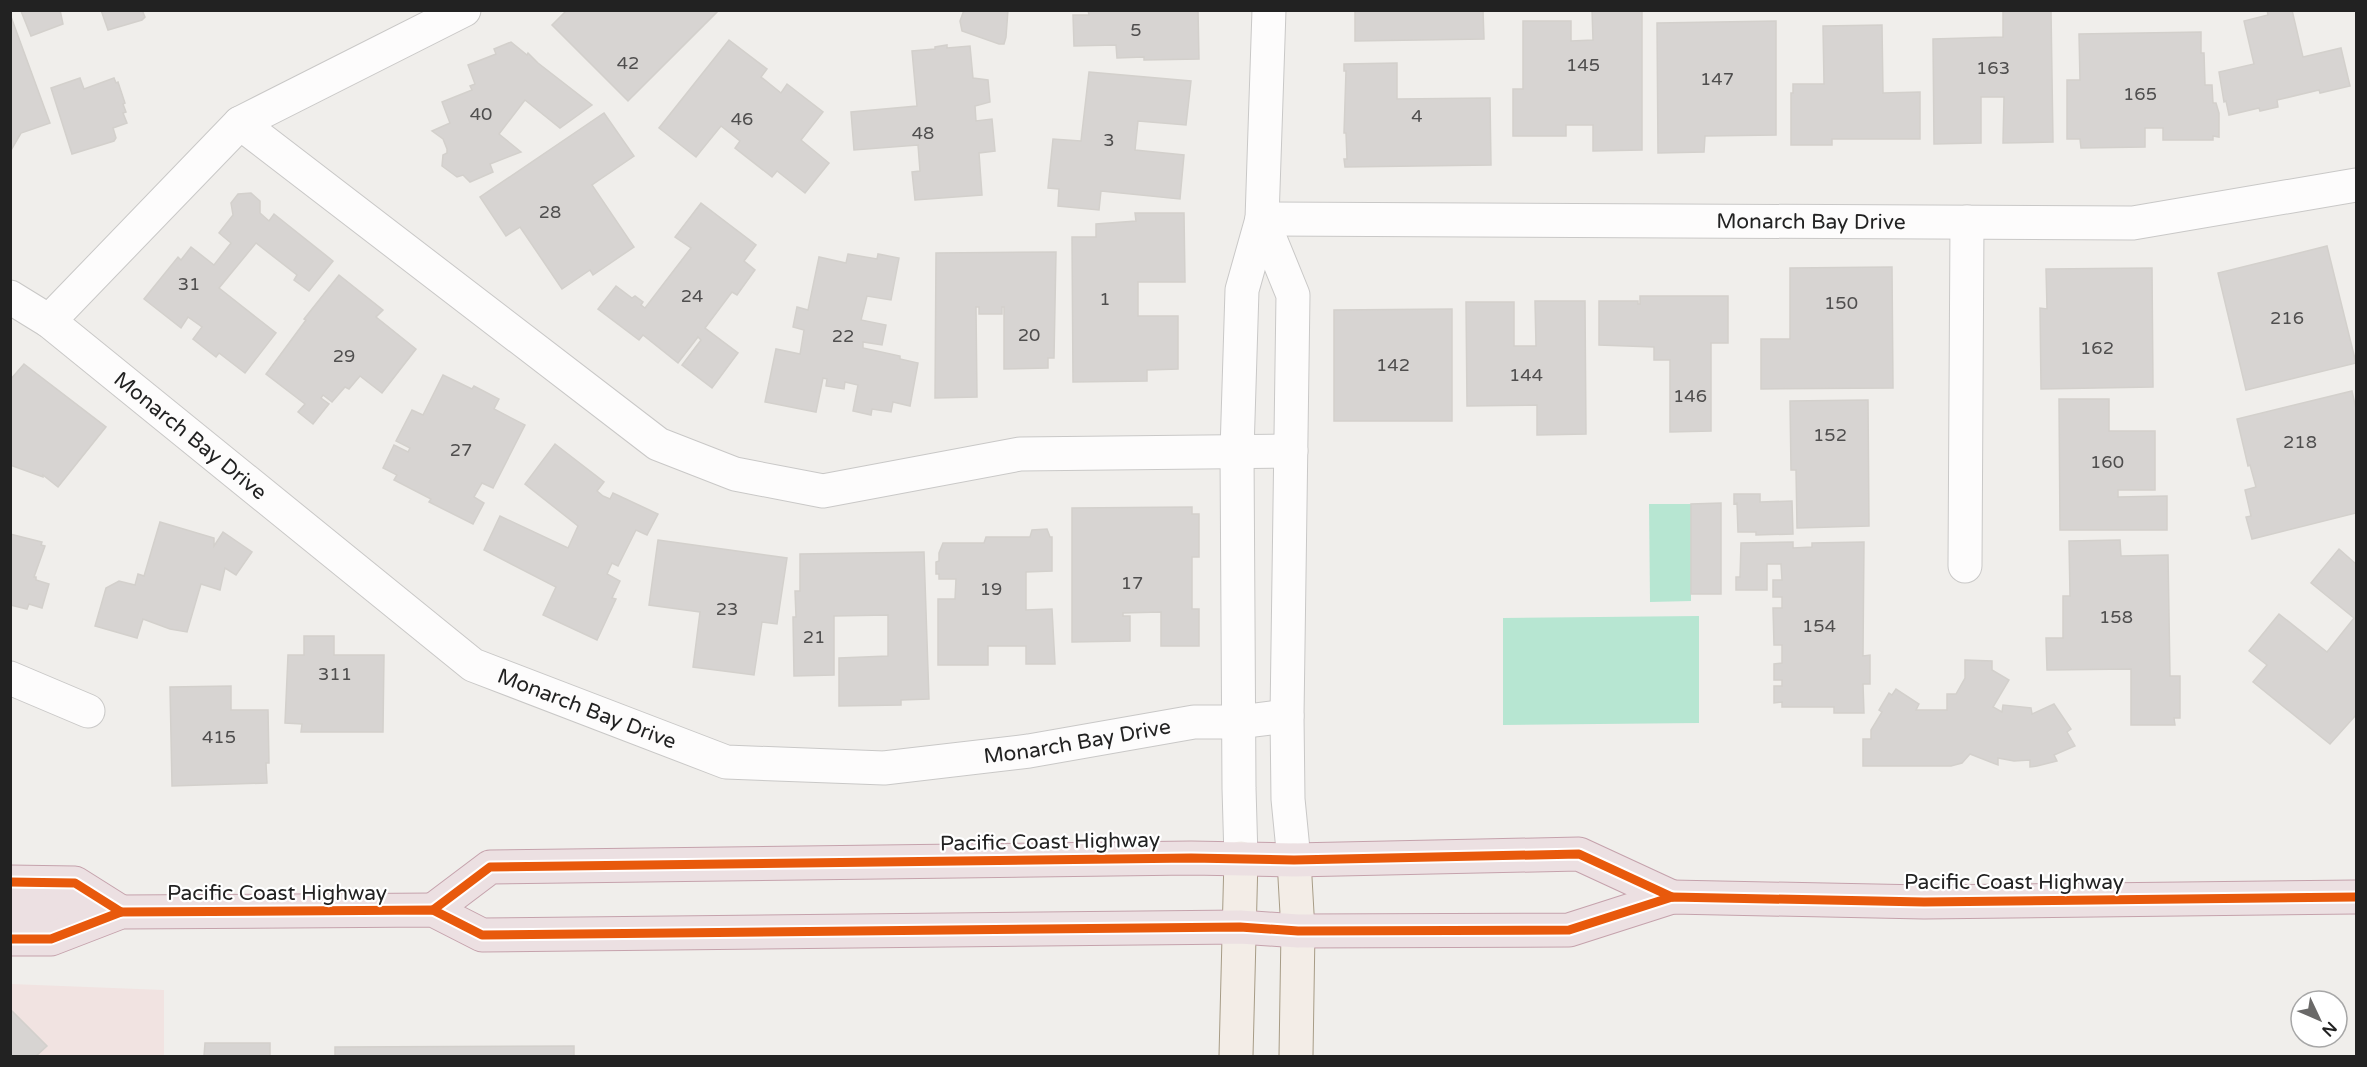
<svg xmlns="http://www.w3.org/2000/svg" width="2367" height="1067" viewBox="0 0 2367 1067" font-family="'Varela Round',sans-serif">
<style>
.commercial{fill:#f1e3e1}
.pitch{fill:#b7e6d2}
.building{fill:#d7d4d2;stroke:#d3d0cc;stroke-width:1.5}
.lines{fill:none;stroke-linecap:round;stroke-linejoin:round}
.minor-casing{stroke:#c9c8c7;stroke-width:35}
.major-casing{stroke:#a79c86;stroke-width:35}
.highway-casing{stroke:#c5a2ac;stroke-width:35}
.minor{stroke:#fdfcfc;stroke-width:33}
.major{stroke:#f3ede7;stroke-width:33}
.highway{stroke:#ece0e2;stroke-width:33}
.cycleway-casing{stroke:#fff;stroke-width:13}
.cycleway{stroke:#e8590c;stroke-width:9}
.labels{text-anchor:middle;dominant-baseline:central;stroke-width:4.5;stroke-linejoin:round;paint-order:stroke}
.number-label{font-size:18px;fill:#4f4e4e}
.street-label{font-size:21px;fill:#222;stroke:#fff}
</style>
<rect width="100%" height="100%" fill="#f0eeeb"/>
<!-- commercial -->
<polygon class="commercial" points="11,984 164,990 164,1056 11,1056"/>
<!-- pitch -->
<g class="pitch">
<polygon points="1649,504 1691,504 1691,601 1650,602"/>
<polygon points="1699,616 1699,723 1503,725 1503,618"/>
</g>
<!-- building -->
<g class="building">
<polygon points="60,10 63,24 31,36 21,11"/>
<polygon points="101,10 142,10 145,17 142,20 108,30"/>
<polygon points="567,10 716,10 717,12 628,101 552,25"/>
<polygon points="1008,10 1006,37 1004,44 999,44 962,31 960,21 964,10"/>
<polygon points="1088,10 1198,10 1199,59 1144,60 1144,57 1117,58 1116,45 1074,46 1073,15 1089,15"/>
<polygon points="1355,10 1483,10 1484,39 1355,41"/>
<polygon points="1592,10 1642,10 1642,150 1593,151 1593,125 1566,125 1566,136 1513,136 1513,89 1523,89 1523,21 1571,21 1571,41 1593,40"/>
<polygon points="2003,10 2051,10 2053,142 2003,143 2004,97 1981,97 1981,143 1934,144 1933,39 2003,37"/>
<polygon points="2267,10 2292,10 2303,57 2341,48 2350,86 2320,93 2319,90 2277,100 2278,107 2260,111 2259,108 2229,115 2226,101 2224,102 2219,72 2254,64 2244,21 2268,15"/>
<polygon points="10,14 50,123 21,133 10,152"/>
<polygon points="1776,21 1776,135 1705,136 1704,152 1658,153 1657,23"/>
<polygon points="1882,25 1883,93 1920,92 1920,139 1832,139 1832,145 1791,145 1791,93 1793,93 1793,84 1824,84 1823,26"/>
<polygon points="2201,32 2201,53 2204,53 2205,85 2212,85 2213,103 2216,103 2219,113 2219,137 2213,136 2213,140 2163,140 2163,128 2145,128 2145,147 2081,148 2080,139 2067,139 2067,80 2080,80 2079,34"/>
<polygon points="729,40 767,69 761,77 781,93 787,84 823,112 801,140 829,163 805,193 777,171 772,177 735,148 740,141 721,126 696,157 659,128"/>
<polygon points="511,42 527,55 528,53 538,63 592,105 560,128 525,100 499,134 521,152 490,164 493,172 470,182 463,175 457,177 442,166 443,155 447,153 447,149 443,139 432,131 450,123 442,102 472,90 470,86 475,84 468,65 496,54 494,49"/>
<polygon points="947,45 947,48 970,46 973,78 988,80 990,102 975,106 976,121 992,119 995,151 979,153 982,195 915,200 912,172 920,171 918,145 854,150 851,112 917,106 912,51 935,49 935,47"/>
<polygon points="1397,63 1397,99 1490,98 1491,165 1345,167 1344,159 1347,159 1346,133 1344,133 1346,71 1344,71 1344,64"/>
<polygon points="1089,72 1191,81 1186,125 1138,121 1135,150 1184,155 1180,199 1101,191 1099,210 1058,206 1059,189 1048,188 1053,139 1081,141"/>
<polygon points="80,78 84,89 114,78 116,83 118,82 125,103 123,104 126,112 123,113 127,123 113,128 116,138 114,141 72,154 51,88"/>
<polygon points="604,113 634,156 592,185 634,247 593,275 590,270 562,289 520,227 506,236 480,197"/>
<polygon points="251,193 260,201 260,213 269,221 274,214 333,261 309,291 294,280 297,275 256,243 219,288 276,333 245,373 219,353 216,357 193,339 202,327 188,317 181,328 144,299 178,257 181,260 191,247 214,265 231,243 219,233 233,215 231,203 238,194"/>
<polygon points="701,203 756,245 744,261 755,270 737,295 732,292 705,328 738,353 712,388 682,365 701,340 698,337 678,363 643,335 639,340 598,309 616,286 632,298 635,296 643,302 641,305 645,308 691,248 675,237"/>
<polygon points="1135,213 1184,213 1185,282 1138,282 1138,316 1178,316 1178,369 1147,370 1147,381 1073,382 1072,237 1096,237 1096,224 1136,221"/>
<polygon points="2327,246 2356,363 2246,390 2218,273"/>
<polygon points="1056,252 1054,358 1048,358 1048,368 1004,369 1004,307 1002,307 1002,314 979,314 979,307 976,307 977,397 935,398 936,253"/>
<polygon points="848,254 877,259 878,254 899,258 891,300 867,296 861,320 886,325 882,345 863,342 863,348 900,356 900,359 918,363 910,406 893,402 891,412 872,409 871,415 853,411 858,385 845,382 844,389 826,386 827,379 823,378 816,412 765,402 776,349 800,354 804,330 793,327 797,307 808,310 819,257 846,263"/>
<polygon points="1892,267 1893,388 1761,389 1761,339 1790,339 1790,268"/>
<polygon points="2152,268 2153,387 2041,389 2040,308 2047,309 2046,269"/>
<polygon points="339,275 383,310 376,317 416,349 382,393 360,376 349,389 345,387 332,402 323,395 321,398 329,404 313,424 298,412 305,404 266,374 306,320 304,319"/>
<polygon points="1640,296 1728,296 1728,343 1711,343 1711,431 1670,432 1670,360 1654,360 1654,347 1599,345 1599,301 1638,301 1638,304 1640,304"/>
<polygon points="1535,301 1585,301 1586,434 1537,435 1537,405 1467,406 1466,302 1514,302 1514,346 1536,346"/>
<polygon points="1452,309 1452,421 1334,421 1334,310"/>
<polygon points="24,364 106,427 58,487 43,475 43,477 10,465 10,380"/>
<polygon points="443,375 472,389 474,386 499,399 494,409 525,425 493,488 482,483 474,497 484,503 473,524 429,502 431,499 394,480 397,475 383,468 394,445 408,452 410,448 396,441 412,410 423,415"/>
<polygon points="2352,391 2356,409 2356,513 2252,539 2246,517 2251,516 2245,490 2256,487 2250,465 2248,466 2237,419"/>
<polygon points="2059,399 2109,399 2109,431 2155,431 2155,490 2118,490 2118,497 2167,496 2167,530 2060,530"/>
<polygon points="1868,400 1869,526 1797,528 1796,470 1791,470 1790,401"/>
<polygon points="555,444 604,482 597,491 603,496 610,499 613,493 658,514 647,535 636,530 618,566 612,563 607,574 620,581 612,598 616,599 597,640 543,615 556,587 484,550 500,516 568,548 578,526 525,484"/>
<polygon points="1734,494 1760,494 1760,502 1792,501 1793,534 1756,535 1756,532 1738,532 1737,503 1734,504"/>
<polygon points="1721,503 1721,594 1691,594 1691,504"/>
<polygon points="1192,507 1192,514 1199,514 1199,557 1192,557 1192,609 1199,609 1199,646 1161,646 1161,612 1123,613 1123,616 1130,616 1130,641 1072,642 1072,508"/>
<polygon points="160,522 214,538 214,546 223,532 252,552 236,575 225,568 220,590 201,584 187,632 170,629 143,619 137,638 95,626 106,588 119,581 135,585 138,574 144,576"/>
<polygon points="1047,529 1050,537 1052,537 1052,571 1026,572 1026,610 1052,609 1055,664 1026,664 1026,646 988,646 988,665 938,665 938,599 955,599 956,579 939,579 939,574 936,574 936,562 939,561 939,553 943,543 984,543 986,537 1030,537 1032,530"/>
<polygon points="10,534 42,542 41,545 45,546 34,577 36,577 36,580 49,584 42,608 29,604 27,609 10,605"/>
<polygon points="658,540 787,558 777,624 762,622 754,675 693,667 700,612 649,605"/>
<polygon points="2120,540 2121,556 2168,555 2170,676 2180,676 2180,718 2174,718 2175,725 2131,725 2131,669 2047,670 2046,638 2063,638 2063,596 2070,596 2069,541"/>
<polygon points="1793,542 1793,548 1812,547 1812,543 1864,542 1863,656 1870,655 1870,684 1863,684 1864,713 1834,713 1834,707 1782,707 1782,702 1774,703 1774,686 1782,686 1782,680 1774,680 1774,664 1782,663 1782,645 1774,645 1773,608 1782,608 1782,597 1773,597 1773,580 1782,580 1781,564 1767,564 1767,590 1736,590 1736,577 1740,577 1741,543"/>
<polygon points="2339,549 2356,564 2356,715 2330,744 2253,682 2267,665 2249,651 2279,614 2327,652 2354,618 2311,583"/>
<polygon points="924,552 929,699 901,700 901,705 839,706 839,658 888,656 888,615 834,616 834,675 794,676 793,617 796,617 795,591 800,591 800,554"/>
<polygon points="304,636 334,636 334,655 384,655 383,732 301,732 302,724 285,723 288,655 304,655"/>
<polygon points="1965,660 1992,661 1992,670 2009,680 1993,707 2002,712 2003,705 2031,708 2032,714 2054,704 2071,729 2067,732 2075,746 2054,755 2057,761 2037,766 2030,767 2030,760 2014,761 1998,758 1998,765 1970,754 1962,763 1951,766 1863,766 1863,739 1871,739 1871,730 1882,712 1879,710 1889,693 1892,695 1896,689 1919,704 1916,710 1947,710 1947,694 1956,694 1965,678"/>
<polygon points="231,686 231,710 268,710 269,763 266,763 267,783 172,786 170,687"/>
<polygon points="10,1009 47,1046 36,1056 10,1056"/>
<polygon points="205,1043 270,1043 270,1056 204,1056"/>
<polygon points="574,1046 574,1056 335,1056 335,1047"/>
</g>
<g class="lines">
<defs>
<g id="minor">
<polyline points="240,123 658,444 735,474 823,491 1020,454 1291,451"/>
<path id="s1" d="M1262,219L2133,223L2356,185"/>
<polyline points="1262,219 1293,295 1287,716 1288,799 1294,860"/>
<polyline points="10,297 49,321 240,123 464,10"/>
<path id="s2" d="M49,321L473,665L726,762L884,768L1029,751L1194,722H1239L1287,716"/>
<polyline points="1965,566 1967,222"/>
<polyline points="10,678 88,711"/>
<polyline points="1241,858 1239,788 1237,451 1242,290 1262,219 1269,10"/>
</g>
<g id="major">
<polyline points="1294,860 1298,931 1296,1056"/>
<polyline points="1236,1056 1241,858"/>
</g>
<g id="highway">
<polyline points="10,882 75,883 121,912"/>
<polyline points="433,910 490,867 1191,858 1294,860 1579,854 1672,897"/>
<polyline points="10,914 78,909 105,903"/>
<polyline points="10,939 51,939 121,912 433,910 482,935 1240,927 1298,931 1569,930 1672,897 1924,902 2356,897"/>
</g>
</defs>
<!-- minor casing -->
<use href="#minor" class="minor-casing"/>
<!-- major casing -->
<use href="#major" class="major-casing"/>
<!-- highway casing -->
<use href="#highway" class="highway-casing"/>
<!-- minor -->
<use href="#minor" class="minor"/>
<!-- major -->
<use href="#major" class="major"/>
<!-- highway -->
<use href="#highway" class="highway"/>
<defs>
<g id="cycleway">
<polyline points="10,882 75,883 121,912"/>
<polyline points="433,910 490,867 1191,858 1294,860 1579,854 1672,897"/>
<polyline points="10,939 51,939 121,912 433,910 482,935 1240,927 1298,931 1569,930 1672,897 1924,902 2356,897"/>
</g>
</defs>
<!-- cycleway casing -->
<use href="#cycleway" class="cycleway-casing"/>
<!-- cycleway -->
<use href="#cycleway" class="cycleway"/>
</g>
<g class="labels">
<!-- number labels -->
<g class="number-label">
<text x="1136" y="30">5</text>
<text x="628" y="63">42</text>
<text x="1583" y="65">145</text>
<text x="1993" y="68">163</text>
<text x="1717" y="79">147</text>
<text x="2140" y="94">165</text>
<text x="481" y="114">40</text>
<text x="1417" y="116">4</text>
<text x="742" y="119">46</text>
<text x="923" y="133">48</text>
<text x="1109" y="140">3</text>
<text x="550" y="212">28</text>
<text x="189" y="284">31</text>
<text x="692" y="296">24</text>
<text x="1105" y="299">1</text>
<text x="1841" y="303">150</text>
<text x="2287" y="318">216</text>
<text x="1029" y="335">20</text>
<text x="843" y="336">22</text>
<text x="2097" y="348">162</text>
<text x="344" y="356">29</text>
<text x="1393" y="365">142</text>
<text x="1526" y="375">144</text>
<text x="1690" y="396">146</text>
<text x="1830" y="435">152</text>
<text x="2300" y="442">218</text>
<text x="461" y="450">27</text>
<text x="2107" y="462">160</text>
<text x="1132" y="583">17</text>
<text x="991" y="589">19</text>
<text x="727" y="609">23</text>
<text x="2116" y="617">158</text>
<text x="1819" y="626">154</text>
<text x="814" y="637">21</text>
<text x="335" y="674">311</text>
<text x="219" y="737">415</text>
</g>
<!-- street labels -->
<g class="street-label">
<text stroke="none"><textPath href="#s1" startOffset="549">Monarch Bay Drive</textPath></text>
<text stroke="none"><textPath href="#s2" startOffset="182">Monarch Bay Drive</textPath></text>
<text stroke="none"><textPath href="#s2" startOffset="668">Monarch Bay Drive</textPath></text>
<text stroke="none"><textPath href="#s2" startOffset="1170">Monarch Bay Drive</textPath></text>
<text transform="translate(1050 842) rotate(-1)">Pacific Coast Highway</text>
<text x="2014" y="882">Pacific Coast Highway</text>
<text x="277" y="893">Pacific Coast Highway</text>
</g>
</g>
<!-- border -->
<rect width="2367" height="1067" fill="none" stroke="#222222" stroke-width="24"/>
<!-- north arrow -->
<g transform="translate(2319 1019) rotate(134)"><circle r="28" fill="#ffffff" stroke="#a7a7a7" stroke-width="1.5"/>
<path d="M0-4.5L10 22L0 15L-10 22Z" fill="#6a6968"/>
<text y="-9" font-size="16" font-weight="bold" text-anchor="middle" fill="#222222">N</text>
</g>
</svg>
